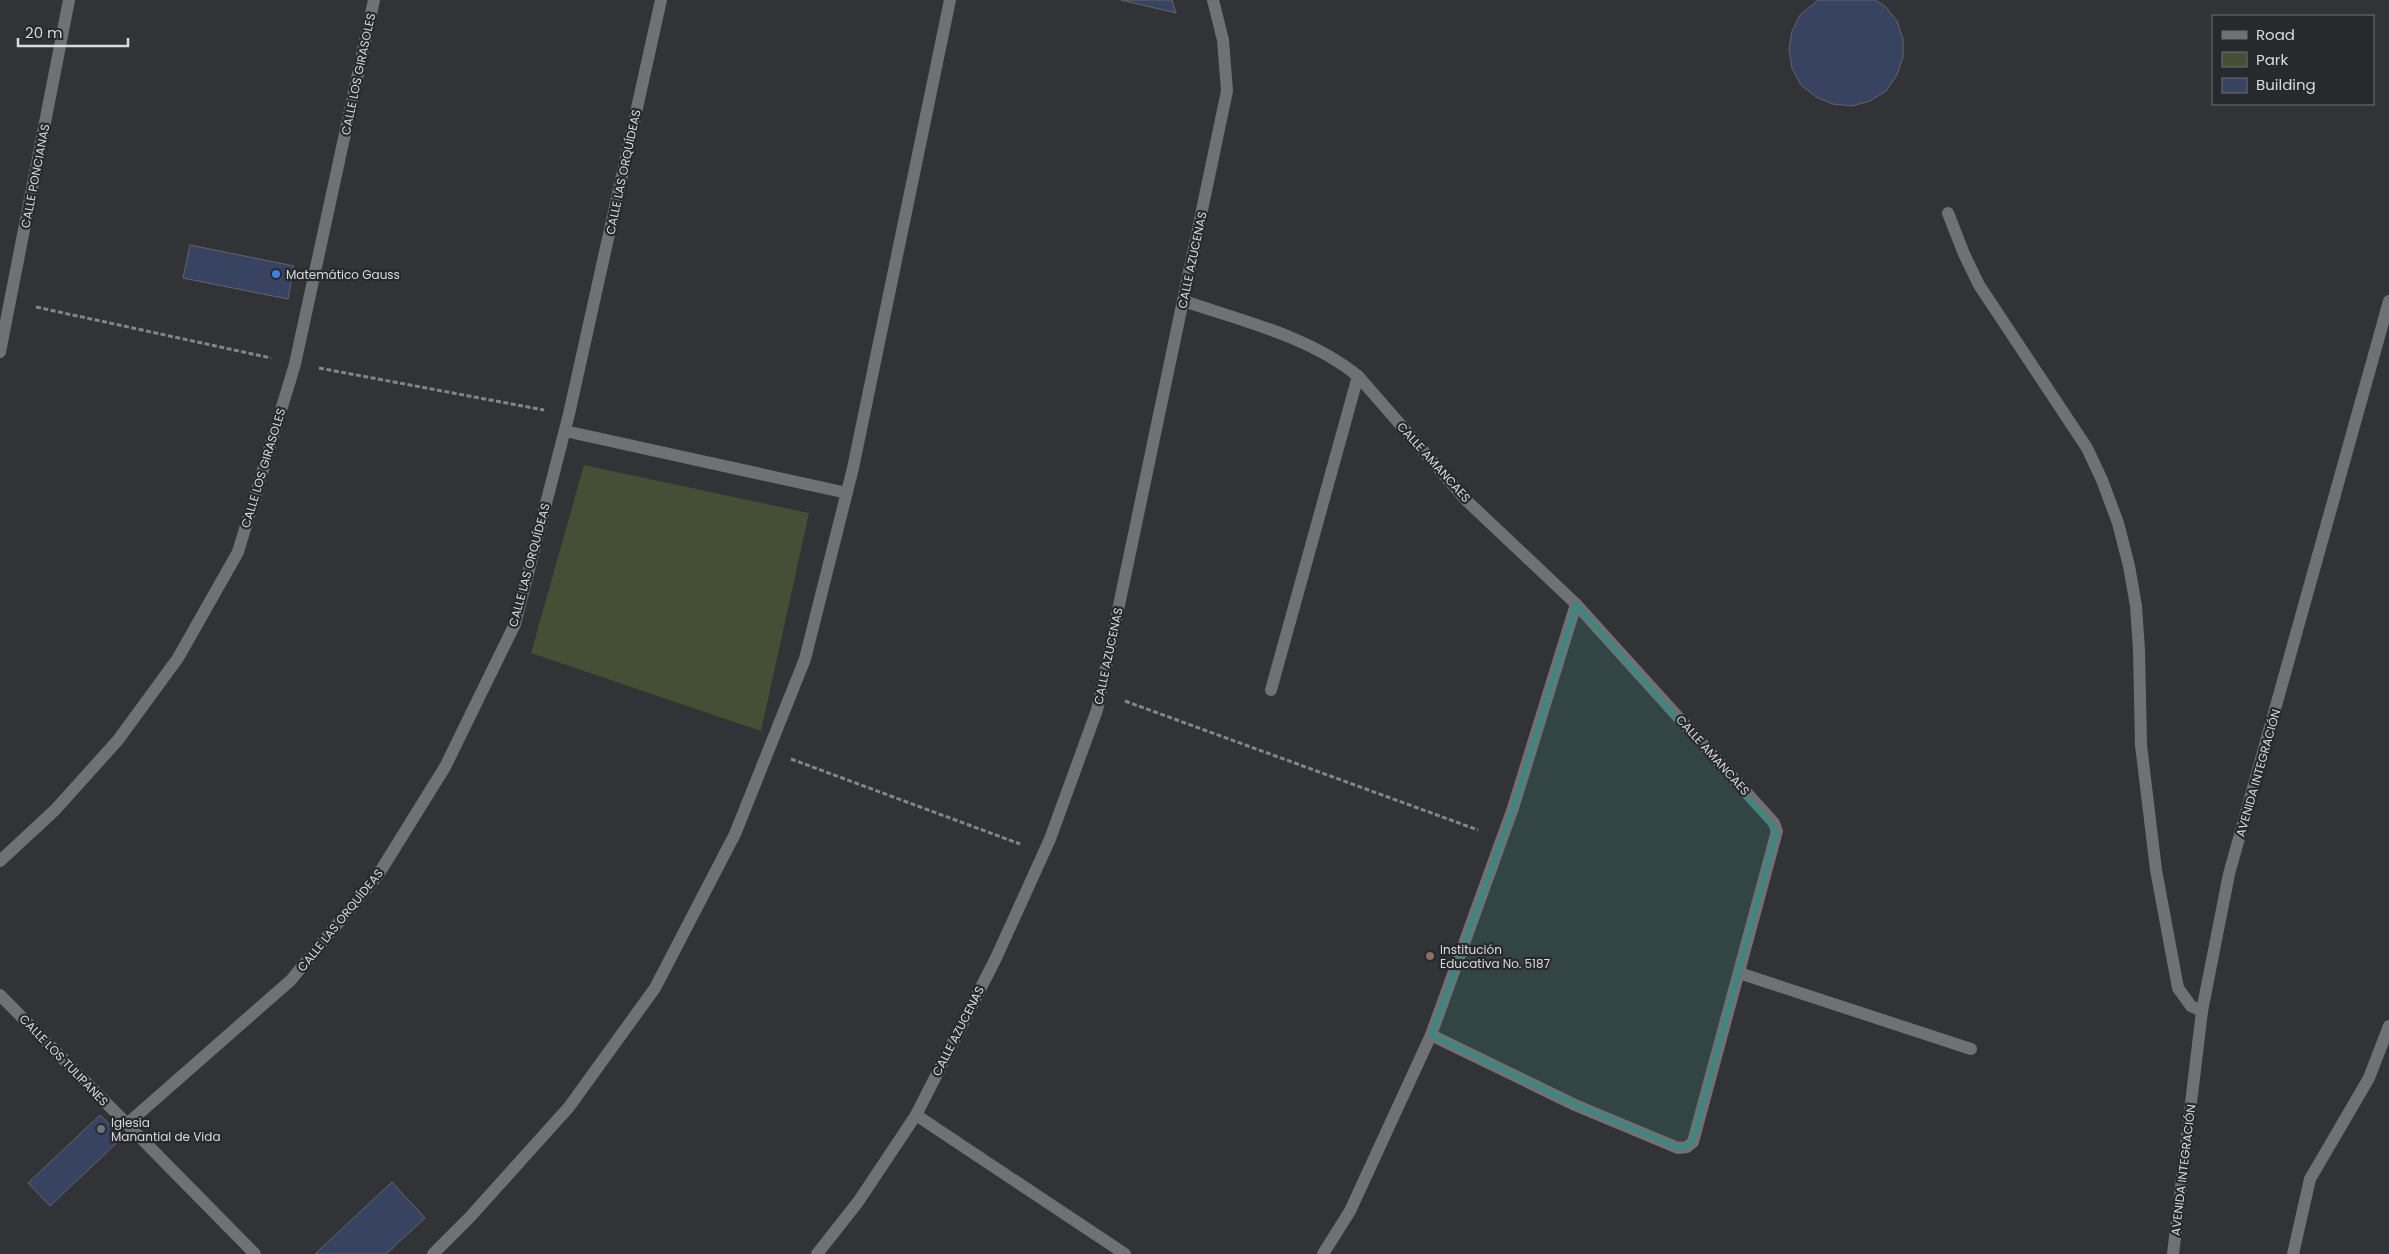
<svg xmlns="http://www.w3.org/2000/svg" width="2389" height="1254" viewBox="0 0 2389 1254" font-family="Poppins,sans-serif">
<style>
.green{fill:#454f36}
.building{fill:#374361;stroke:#636467}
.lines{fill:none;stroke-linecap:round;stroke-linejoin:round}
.path{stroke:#848587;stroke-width:3;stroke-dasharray:5 2.5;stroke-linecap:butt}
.service{stroke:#707174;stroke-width:12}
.minor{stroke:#707174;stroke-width:12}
.marked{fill:#378a84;fill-opacity:0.2;stroke:#378a84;stroke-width:4;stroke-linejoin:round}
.shop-dot{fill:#3f7fe0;stroke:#28292c;stroke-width:2}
.education-dot{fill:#8d6e63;stroke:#28292c;stroke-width:2}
.worship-dot{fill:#6b7280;stroke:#28292c;stroke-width:2}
.labels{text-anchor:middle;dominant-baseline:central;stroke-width:4.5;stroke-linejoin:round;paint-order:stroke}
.street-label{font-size:12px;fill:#d9dadb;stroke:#28292c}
.poi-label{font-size:12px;fill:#d9dadb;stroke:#28292c;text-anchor:start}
</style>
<rect width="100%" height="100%" fill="#323336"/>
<!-- green -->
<polygon class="green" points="584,465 809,513 761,731 531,653"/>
<!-- building -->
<g class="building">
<polygon points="1121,0 1172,0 1176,13"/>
<polygon points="1818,0 1875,0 1885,6 1897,21 1903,39 1903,57 1897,75 1886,91 1870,101 1852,106 1833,104 1816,97 1801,85 1792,68 1789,50 1792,31 1800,15"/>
<polygon points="190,245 294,266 288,299 183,278"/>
<polygon points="100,1115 123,1137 50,1206 28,1183"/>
<polygon points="392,1182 425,1218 386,1254 315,1254"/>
</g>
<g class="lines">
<!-- path -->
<g class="path">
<polyline points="36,307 271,358"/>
<polyline points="319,368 544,410"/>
<polyline points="1125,701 1478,830"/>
<polyline points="791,759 1020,844"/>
</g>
<!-- service -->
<polyline class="service" points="1948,213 1964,254 1979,285 2087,448 2102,480 2118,523 2129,566 2136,606 2139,650 2141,745 2156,870 2178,988 2191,1006 2202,1011"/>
<!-- minor -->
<g class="minor">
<path d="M1184,301C1242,321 1309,336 1358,376L1467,501L1576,604L1774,823L1777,831L1693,1142L1687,1147L1678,1148L1575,1105L1431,1035"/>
<polyline points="0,352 69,0"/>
<polyline points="565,431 847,493"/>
<polyline points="1271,690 1358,376"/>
<polyline points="0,861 55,810 118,740 178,658 238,552 295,364 374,0"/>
<polyline points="1739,973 1971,1049"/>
<polyline points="0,995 255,1254"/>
<polyline points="916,1115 1125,1254"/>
<polyline points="127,1124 291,980 378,875 445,767 515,624 569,414 661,0"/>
<polyline points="433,1254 470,1217 569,1107 655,988 735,834 805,659 853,468 950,0"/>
<polyline points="817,1254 858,1202 916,1115 996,958 1050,839 1097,710 1227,91 1223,40 1213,0"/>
<polyline points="1323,1254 1350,1211 1431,1035 1513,808 1576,604"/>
<polyline points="2173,1254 2202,1011 2229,874 2389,301"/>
<polyline points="2293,1254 2310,1179 2369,1078 2389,1026"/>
</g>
</g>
<!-- marked area -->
<path class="marked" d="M1576,604L1777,831L1693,1142L1687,1147L1678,1148L1575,1105L1431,1035L1513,808Z"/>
<!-- markers -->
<circle class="shop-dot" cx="276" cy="274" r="5"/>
<circle class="education-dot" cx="1430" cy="956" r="5"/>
<circle class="worship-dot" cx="101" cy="1129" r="5"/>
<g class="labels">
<!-- street labels -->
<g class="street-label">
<text transform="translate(358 74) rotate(-78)">CALLE LOS GIRASOLES</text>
<text transform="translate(623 172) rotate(-78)">CALLE LAS ORQUÍDEAS</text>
<text transform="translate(35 176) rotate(-79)">CALLE PONCIANAS</text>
<text transform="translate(1192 260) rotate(-78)">CALLE AZUCENAS</text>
<text transform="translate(1434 462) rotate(48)">CALLE AMANCAES</text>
<text transform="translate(263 468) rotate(-73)">CALLE LOS GIRASOLES</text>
<text transform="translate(529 565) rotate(-75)">CALLE LAS ORQUÍDEAS</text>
<text transform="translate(1108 656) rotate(-78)">CALLE AZUCENAS</text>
<text transform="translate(1713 755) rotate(48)">CALLE AMANCAES</text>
<text transform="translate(2258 773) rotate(-74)">AVENIDA INTEGRACIÓN</text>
<text transform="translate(340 920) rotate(-51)">CALLE LAS ORQUÍDEAS</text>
<text transform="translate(958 1031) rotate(-63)">CALLE AZUCENAS</text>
<text transform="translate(64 1060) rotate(46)">CALLE LOS TULIPANES</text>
<text transform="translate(2183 1170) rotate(-83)">AVENIDA INTEGRACIÓN</text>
</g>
<!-- poi labels -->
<g class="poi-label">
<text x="286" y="274">Matemático Gauss</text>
<text x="1440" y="949">Institución<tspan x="1440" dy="14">Educativa No. 5187</tspan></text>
<text x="111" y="1122">Iglesia<tspan x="111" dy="14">Manantial de Vida</tspan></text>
</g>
</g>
<!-- legend -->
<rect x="2212" y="15" width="162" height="90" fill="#28292c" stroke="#6f7072"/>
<rect x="2222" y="31" width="25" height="8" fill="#707174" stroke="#6f7072"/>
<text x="2256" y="40" font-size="15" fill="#d9dadb">Road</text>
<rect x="2222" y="52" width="25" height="15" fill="#454f36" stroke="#6f7072"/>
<text x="2256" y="65" font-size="15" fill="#d9dadb">Park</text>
<rect x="2222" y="78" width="25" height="15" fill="#374361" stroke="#6f7072"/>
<text x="2256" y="90" font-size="15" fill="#d9dadb">Building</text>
<!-- scale -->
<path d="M18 38v8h110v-8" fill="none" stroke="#d9dadb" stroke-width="2.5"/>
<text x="25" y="38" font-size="15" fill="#d9dadb" stroke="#28292c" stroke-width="4" paint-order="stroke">20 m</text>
</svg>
